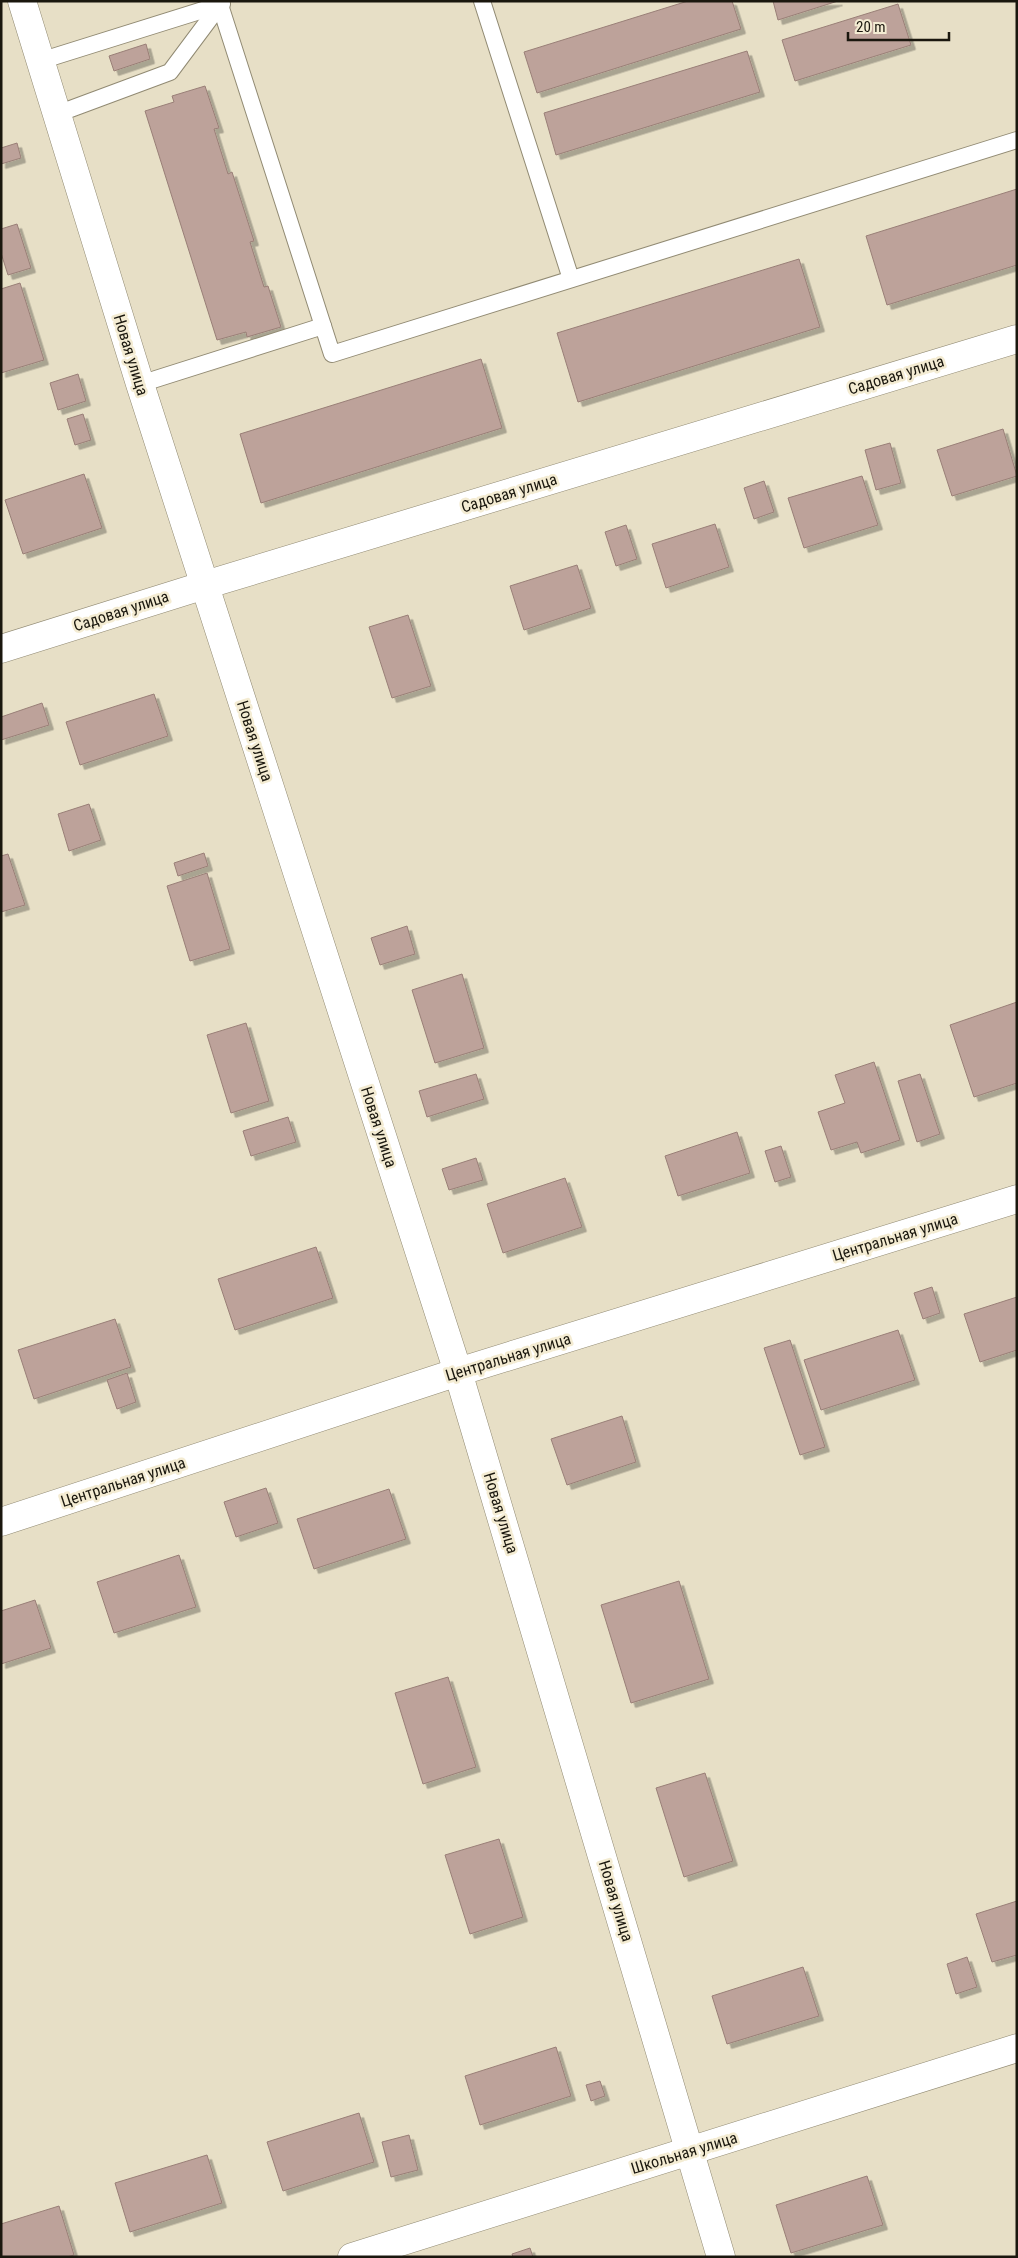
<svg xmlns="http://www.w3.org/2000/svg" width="1018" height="2258" viewBox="0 0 1018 2258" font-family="'Roboto Condensed',sans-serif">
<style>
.building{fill:#bda29a;stroke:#997f77;filter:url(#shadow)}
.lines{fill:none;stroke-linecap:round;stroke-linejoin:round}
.lane-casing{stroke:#918a73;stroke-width:18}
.street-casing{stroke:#918a73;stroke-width:29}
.lane{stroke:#fff;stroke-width:16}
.street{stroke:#fff;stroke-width:28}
.labels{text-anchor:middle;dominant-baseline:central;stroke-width:5;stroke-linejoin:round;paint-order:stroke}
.street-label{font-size:16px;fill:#1a170e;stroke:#f4ecd3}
</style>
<defs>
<filter id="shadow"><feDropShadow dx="4.5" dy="4.5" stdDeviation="0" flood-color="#0004"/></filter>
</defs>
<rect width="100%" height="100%" fill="#e7dfc6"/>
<!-- building -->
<g class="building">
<polygon points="688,1 732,1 741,29 537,93 524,52"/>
<polygon points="773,1 838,1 778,20"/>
<polygon points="898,4 911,45 795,81 782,40"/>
<polygon points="146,44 150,59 114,71 109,56"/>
<polygon points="747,51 760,92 556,155 544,113"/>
<polygon points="205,86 219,128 214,129 228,174 232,172 254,241 250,242 264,287 268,286 281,327 247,337 246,332 217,340 145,111 174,102 172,96"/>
<polygon points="17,143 21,158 1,164 1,148"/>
<polygon points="1017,189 1017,265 887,305 866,236"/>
<polygon points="17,224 31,268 8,275 1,253 1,229"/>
<polygon points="799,259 820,327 578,402 557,333"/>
<polygon points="20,283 44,360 1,373 1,289"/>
<polygon points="481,359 502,428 261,503 240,434"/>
<polygon points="78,374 86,401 58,410 50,383"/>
<polygon points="83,414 91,440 75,445 67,419"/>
<polygon points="1003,429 1017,476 952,496 937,450"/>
<polygon points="890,443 901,483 876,490 865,450"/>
<polygon points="84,474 102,528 23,554 5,500"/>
<polygon points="862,476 878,525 804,548 788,498"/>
<polygon points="764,481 774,512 754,519 744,488"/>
<polygon points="715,524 729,567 666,588 652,544"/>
<polygon points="626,525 637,559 616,566 605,532"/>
<polygon points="577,565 591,608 524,630 510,586"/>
<polygon points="408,615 431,686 392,698 369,627"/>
<polygon points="154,694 168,736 80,765 66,722"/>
<polygon points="42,703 49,725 1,740 1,717"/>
<polygon points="89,804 101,840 69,851 58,814"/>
<polygon points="204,853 208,866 178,876 174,863"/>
<polygon points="8,854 25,905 1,912 1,856"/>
<polygon points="207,873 230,949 190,961 167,886"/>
<polygon points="407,926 415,954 380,965 371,938"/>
<polygon points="462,974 484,1048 435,1063 412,990"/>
<polygon points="1017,1002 1017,1083 974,1097 950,1025"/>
<polygon points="246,1023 269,1101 231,1113 207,1035"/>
<polygon points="874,1062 900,1140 861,1153 857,1142 831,1150 818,1112 845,1103 835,1075"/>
<polygon points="476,1074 484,1099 427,1117 419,1091"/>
<polygon points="920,1074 940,1134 917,1142 898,1081"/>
<polygon points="288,1117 296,1142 251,1156 243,1131"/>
<polygon points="737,1132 750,1173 678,1196 665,1156"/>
<polygon points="781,1146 791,1177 775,1182 765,1151"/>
<polygon points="476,1158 483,1180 449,1190 442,1169"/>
<polygon points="565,1178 582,1227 503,1253 487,1204"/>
<polygon points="316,1247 333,1298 235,1330 218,1279"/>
<polygon points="932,1287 940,1313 923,1319 914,1293"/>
<polygon points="1017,1297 1017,1350 980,1362 964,1314"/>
<polygon points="115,1319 131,1367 34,1399 18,1350"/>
<polygon points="898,1330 915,1380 821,1410 804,1360"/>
<polygon points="790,1340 825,1447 800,1455 764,1348"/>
<polygon points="127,1373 136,1402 117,1409 107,1380"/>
<polygon points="622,1416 636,1462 567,1485 551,1439"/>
<polygon points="266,1488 278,1523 236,1537 224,1502"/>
<polygon points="389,1489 406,1539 314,1569 297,1519"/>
<polygon points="179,1555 196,1607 114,1633 97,1582"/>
<polygon points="679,1581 709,1679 631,1703 601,1605"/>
<polygon points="35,1600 51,1648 1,1664 1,1611"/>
<polygon points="448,1677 476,1767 423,1784 395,1693"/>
<polygon points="705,1773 733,1861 684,1877 656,1788"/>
<polygon points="499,1839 523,1917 470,1934 445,1855"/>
<polygon points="1017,1901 1017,1955 992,1962 976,1914"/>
<polygon points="967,1957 977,1987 956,1994 947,1964"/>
<polygon points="803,1967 819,2016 727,2044 712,1996"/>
<polygon points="556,2047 571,2096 480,2125 465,2076"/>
<polygon points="600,2081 605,2096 591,2101 586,2085"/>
<polygon points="359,2113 374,2162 283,2191 267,2142"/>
<polygon points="409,2135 418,2170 391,2177 382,2142"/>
<polygon points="207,2155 222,2203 130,2232 115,2183"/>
<polygon points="867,2176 883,2225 791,2253 776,2205"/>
<polygon points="59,2206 74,2255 67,2257 1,2257 1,2224"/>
<polygon points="530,2248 533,2257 513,2257 512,2254"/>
</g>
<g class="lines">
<defs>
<g id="lane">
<polyline points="482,1 571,279"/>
<polyline points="220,5 323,326"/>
<polyline points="40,61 222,4"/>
<polyline points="57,114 170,72 220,5"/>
<polyline points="140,384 323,326 332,354 1017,140"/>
</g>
<g id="street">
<polyline points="22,1 140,384 458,1372 721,2257"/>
<polyline points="1,649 205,585 1017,339"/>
<polyline points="1,1522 458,1372 1017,1199"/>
<polyline points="352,2257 1017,2048"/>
</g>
</defs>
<!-- lane casing -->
<use href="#lane" class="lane-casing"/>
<!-- street casing -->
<use href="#street" class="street-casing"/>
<!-- lane -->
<use href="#lane" class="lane"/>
<!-- street -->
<use href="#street" class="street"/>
</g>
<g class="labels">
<!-- street labels -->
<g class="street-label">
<text transform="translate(131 355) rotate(73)">Новая улица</text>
<text transform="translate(896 375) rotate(-17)">Садовая улица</text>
<text transform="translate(509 493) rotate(-17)">Садовая улица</text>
<text transform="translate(121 611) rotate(-18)">Садовая улица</text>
<text transform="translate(255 741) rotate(72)">Новая улица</text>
<text transform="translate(379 1127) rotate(72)">Новая улица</text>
<text transform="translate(895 1237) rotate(-17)">Центральная улица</text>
<text transform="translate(508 1357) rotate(-17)">Центральная улица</text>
<text transform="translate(123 1482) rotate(-18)">Центральная улица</text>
<text transform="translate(501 1513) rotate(73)">Новая улица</text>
<text transform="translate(616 1901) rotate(73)">Новая улица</text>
<text transform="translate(684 2153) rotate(-17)">Школьная улица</text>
</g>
</g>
<!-- border -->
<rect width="1018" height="2258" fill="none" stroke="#1a170e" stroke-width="5"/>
<!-- scale -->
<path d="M848 32v8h101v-8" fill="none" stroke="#1a170e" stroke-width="2.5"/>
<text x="856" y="32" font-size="15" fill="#1a170e" stroke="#f4ecd3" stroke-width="4" paint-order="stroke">20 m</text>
</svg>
